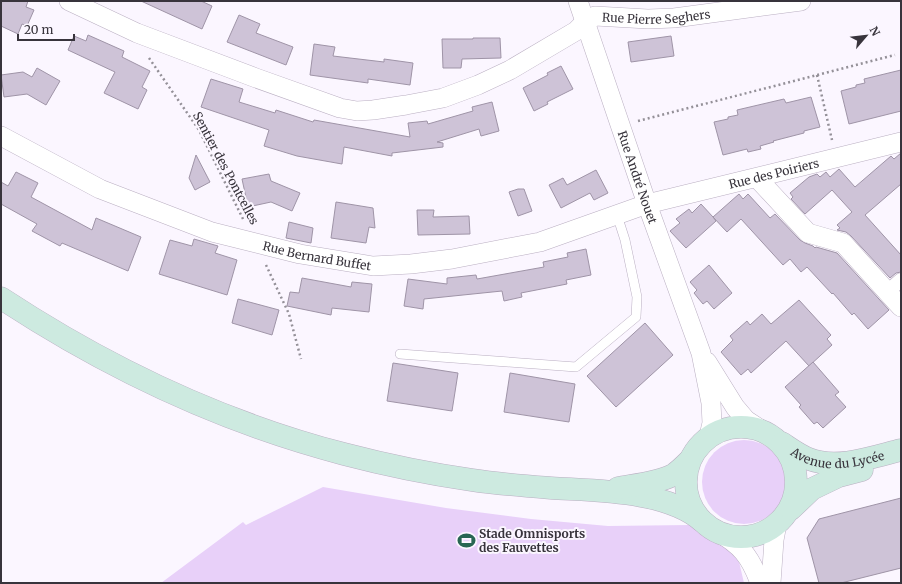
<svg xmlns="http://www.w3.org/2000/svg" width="902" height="584" viewBox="0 0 902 584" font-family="Merriweather,serif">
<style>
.green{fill:#e8d0f9}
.building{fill:#cec3d7;stroke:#9f94a7}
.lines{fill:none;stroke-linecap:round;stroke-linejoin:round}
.service-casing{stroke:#baafc2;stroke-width:10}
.pedestrian-casing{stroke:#baafc2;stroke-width:15}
.minor-casing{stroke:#baafc2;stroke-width:20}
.secondary-casing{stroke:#baafc2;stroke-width:23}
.path{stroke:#949098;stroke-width:2.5;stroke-dasharray:2 3;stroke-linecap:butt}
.service{stroke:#fff;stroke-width:9}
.pedestrian{stroke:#fff;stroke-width:14}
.minor{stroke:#fff;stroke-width:19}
.secondary{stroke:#cdeae0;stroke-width:22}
.labels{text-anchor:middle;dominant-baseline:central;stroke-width:4;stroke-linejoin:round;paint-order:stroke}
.street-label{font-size:12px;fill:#38343c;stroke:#fbf6ff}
.poi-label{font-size:12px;font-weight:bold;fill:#38343c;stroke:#fbf6ff;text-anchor:start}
</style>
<rect width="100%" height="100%" fill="#fbf6ff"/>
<!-- green -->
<g class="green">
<circle cx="744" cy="482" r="42"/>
<polygon points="323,487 446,508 531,519 608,526 689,525 737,553 744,583 161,583 243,522 246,525"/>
</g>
<!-- building -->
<g class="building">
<polygon points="1,1 28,1 26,7 34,10 27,26 22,24 18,34 1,26"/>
<polygon points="141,1 201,1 212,6 202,29"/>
<polygon points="239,15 260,24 256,33 293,47 286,65 227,42"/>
<polygon points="88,35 124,51 122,57 150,71 142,87 147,90 138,109 104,93 115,72 68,50 74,36 86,41"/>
<polygon points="671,36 674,56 631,62 628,42"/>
<polygon points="473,38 500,38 501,58 462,59 461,68 443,68 442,39 473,39"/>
<polygon points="314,44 335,47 333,56 384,62 384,59 413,63 410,85 368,79 368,83 310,75"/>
<polygon points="561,66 573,89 547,102 548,104 534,111 523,88 548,75 547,73"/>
<polygon points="37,68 60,81 46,105 27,94 4,97 1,75 23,72 32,77"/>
<polygon points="901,70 901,111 849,124 841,91 856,87 856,85 865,83 864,79"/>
<polygon points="211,79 243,89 239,102 275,113 276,110 313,122 314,120 410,137 408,123 427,121 428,124 473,111 472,107 492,102 499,131 481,136 479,129 437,142 443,143 443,147 392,153 392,156 344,147 342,164 297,156 264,146 269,130 201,107"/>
<polygon points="811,97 820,127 804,131 804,133 773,141 774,142 760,146 761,149 748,152 747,149 723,155 714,122 728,119 728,117 738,115 737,110 784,99 786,103"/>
<polygon points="901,153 901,184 865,215 901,255 901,272 896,273 890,278 851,236 846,232 837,230 840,228 837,225 852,212 832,190 805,214 791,199 793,197 790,193 809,177 817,174 820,177 826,172 830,177 839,169 855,187 891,156 894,159"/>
<polygon points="196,155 210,182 195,190 189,178"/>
<polygon points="596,170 608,193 594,200 590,193 561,208 549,185 563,178 567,185"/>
<polygon points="16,172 38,183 31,197 92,230 96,218 141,237 128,271 62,243 60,246 32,231 37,224 1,204 1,182 8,186"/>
<polygon points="269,174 271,181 300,193 292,211 271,202 248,207 242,179"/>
<polygon points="518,189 524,189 532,211 518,216 509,192"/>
<polygon points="739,194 743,199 748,194 770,218 775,214 800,240 805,243 813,246 815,248 816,247 837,253 889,310 868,329 854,313 852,315 833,293 832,294 807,267 801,272 790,259 783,265 741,219 727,232 713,217 716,221 686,248 670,231 680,223 676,219 689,209 692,213 701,204 713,217"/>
<polygon points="336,202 373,208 375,228 369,227 366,243 331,238"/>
<polygon points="417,210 434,210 433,217 469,216 470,234 418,235"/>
<polygon points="289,222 313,228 311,243 286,238"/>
<polygon points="194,239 218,246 215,253 237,260 227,295 159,274 170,240 192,246"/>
<polygon points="586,249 591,275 566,280 567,284 521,293 522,297 504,301 502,291 424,299 423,309 404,306 408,279 447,284 447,278 476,275 477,279 544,267 543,262 568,257 567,253"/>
<polygon points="709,265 732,293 714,309 707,301 703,304 698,298 694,293 697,290 690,282"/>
<polygon points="302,278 351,287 352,282 372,284 369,312 332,308 331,315 287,306 290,292 299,293"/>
<polygon points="238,299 279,310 272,335 232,323"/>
<polygon points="799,300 831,335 827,339 832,345 809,366 786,341 751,373 748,369 741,375 721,352 733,340 730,336 747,321 750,325 762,314 771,324"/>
<polygon points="645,323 673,355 616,407 587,376"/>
<polygon points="813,362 839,392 835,395 846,407 823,428 817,422 814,424 799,407 801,405 785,387"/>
<polygon points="393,363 458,373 452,411 387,401"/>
<polygon points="510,373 575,384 569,422 504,412"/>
<polygon points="901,498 901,568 841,583 819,583 807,538 819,519"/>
</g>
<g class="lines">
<defs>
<polyline id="service" points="400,354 576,367 636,317 637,297 625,240 617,215"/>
<polyline id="pedestrian" points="887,292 901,280"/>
<g id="minor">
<path id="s1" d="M69,1L137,33L256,78L340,108L357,111L373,110L406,105L443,98L478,85L510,70L576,31L585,22L595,16L648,19L674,18L801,1"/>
<path id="s2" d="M578,1L647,204L701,353L711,403L712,423L709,436"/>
<path id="s3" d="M1,136L100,189L212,232L300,254L373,266L411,264L452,259L540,242L647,204L901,142"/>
<polyline points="757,178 808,233 843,243 901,307"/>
<polyline points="707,362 735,407 746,420 760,429"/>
<path d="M716,531C741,545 750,556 760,583"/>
<polyline points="771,583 774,540 777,524"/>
</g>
<g id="secondary">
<path d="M1,298C106,367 221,422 344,454C386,465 430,474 472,480C498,484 525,486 551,488C596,491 666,490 702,521"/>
<circle cx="741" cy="482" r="55"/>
<path id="s4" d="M782,443C791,449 799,455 809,459C837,470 873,457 901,450"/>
<path d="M618,488C634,485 658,483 673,475C679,471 684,466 689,461"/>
<polyline points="791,509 812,489 839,476 862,470"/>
</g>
</defs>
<!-- service casing -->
<use href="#service" class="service-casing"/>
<!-- pedestrian casing -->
<use href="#pedestrian" class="pedestrian-casing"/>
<!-- minor casing -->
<use href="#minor" class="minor-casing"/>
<!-- secondary casing -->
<use href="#secondary" class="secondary-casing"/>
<!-- path -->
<g class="path">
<polyline points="149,58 199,130 244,221"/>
<polyline points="817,75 832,140"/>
<polyline points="638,121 895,55"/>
<polyline points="266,265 289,314 301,359"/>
</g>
<!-- service -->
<use href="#service" class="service"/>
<!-- pedestrian -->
<use href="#pedestrian" class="pedestrian"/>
<!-- minor -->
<use href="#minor" class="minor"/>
<!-- secondary -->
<use href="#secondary" class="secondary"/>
</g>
<!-- icons -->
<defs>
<symbol id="stadium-bare" viewBox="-9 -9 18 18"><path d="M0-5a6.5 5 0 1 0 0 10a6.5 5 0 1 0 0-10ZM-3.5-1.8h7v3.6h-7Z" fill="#286653" stroke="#fbf6ff" stroke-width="2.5" paint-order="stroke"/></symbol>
</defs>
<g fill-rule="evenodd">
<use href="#stadium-bare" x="454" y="528" width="25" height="25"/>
</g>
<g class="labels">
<!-- street labels -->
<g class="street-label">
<text stroke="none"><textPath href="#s1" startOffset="631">Rue Pierre Seghers</textPath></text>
<text transform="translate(226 168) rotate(62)">Sentier des Pontcelles</text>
<text stroke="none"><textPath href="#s3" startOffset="810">Rue des Poiriers</textPath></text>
<text stroke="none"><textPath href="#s2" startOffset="186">Rue André Nouet</textPath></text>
<text stroke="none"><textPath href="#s3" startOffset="340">Rue Bernard Buffet</textPath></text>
<text stroke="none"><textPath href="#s4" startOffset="60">Avenue du Lycée</textPath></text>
</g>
<!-- poi labels -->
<g class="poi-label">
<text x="479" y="533">Stade Omnisports<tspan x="479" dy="14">des Fauvettes</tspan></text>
</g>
</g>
<!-- border -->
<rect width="902" height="584" fill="none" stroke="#38343c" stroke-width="4"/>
<!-- north arrow -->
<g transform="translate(866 36) rotate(62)" stroke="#fbf6ff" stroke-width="3" paint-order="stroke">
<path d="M0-3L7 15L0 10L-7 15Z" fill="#38343c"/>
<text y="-6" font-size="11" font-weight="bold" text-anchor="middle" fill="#38343c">N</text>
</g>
<!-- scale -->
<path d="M18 34v6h56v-6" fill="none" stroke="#38343c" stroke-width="2"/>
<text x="24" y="34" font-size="12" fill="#38343c" stroke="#fbf6ff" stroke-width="3" paint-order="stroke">20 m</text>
</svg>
